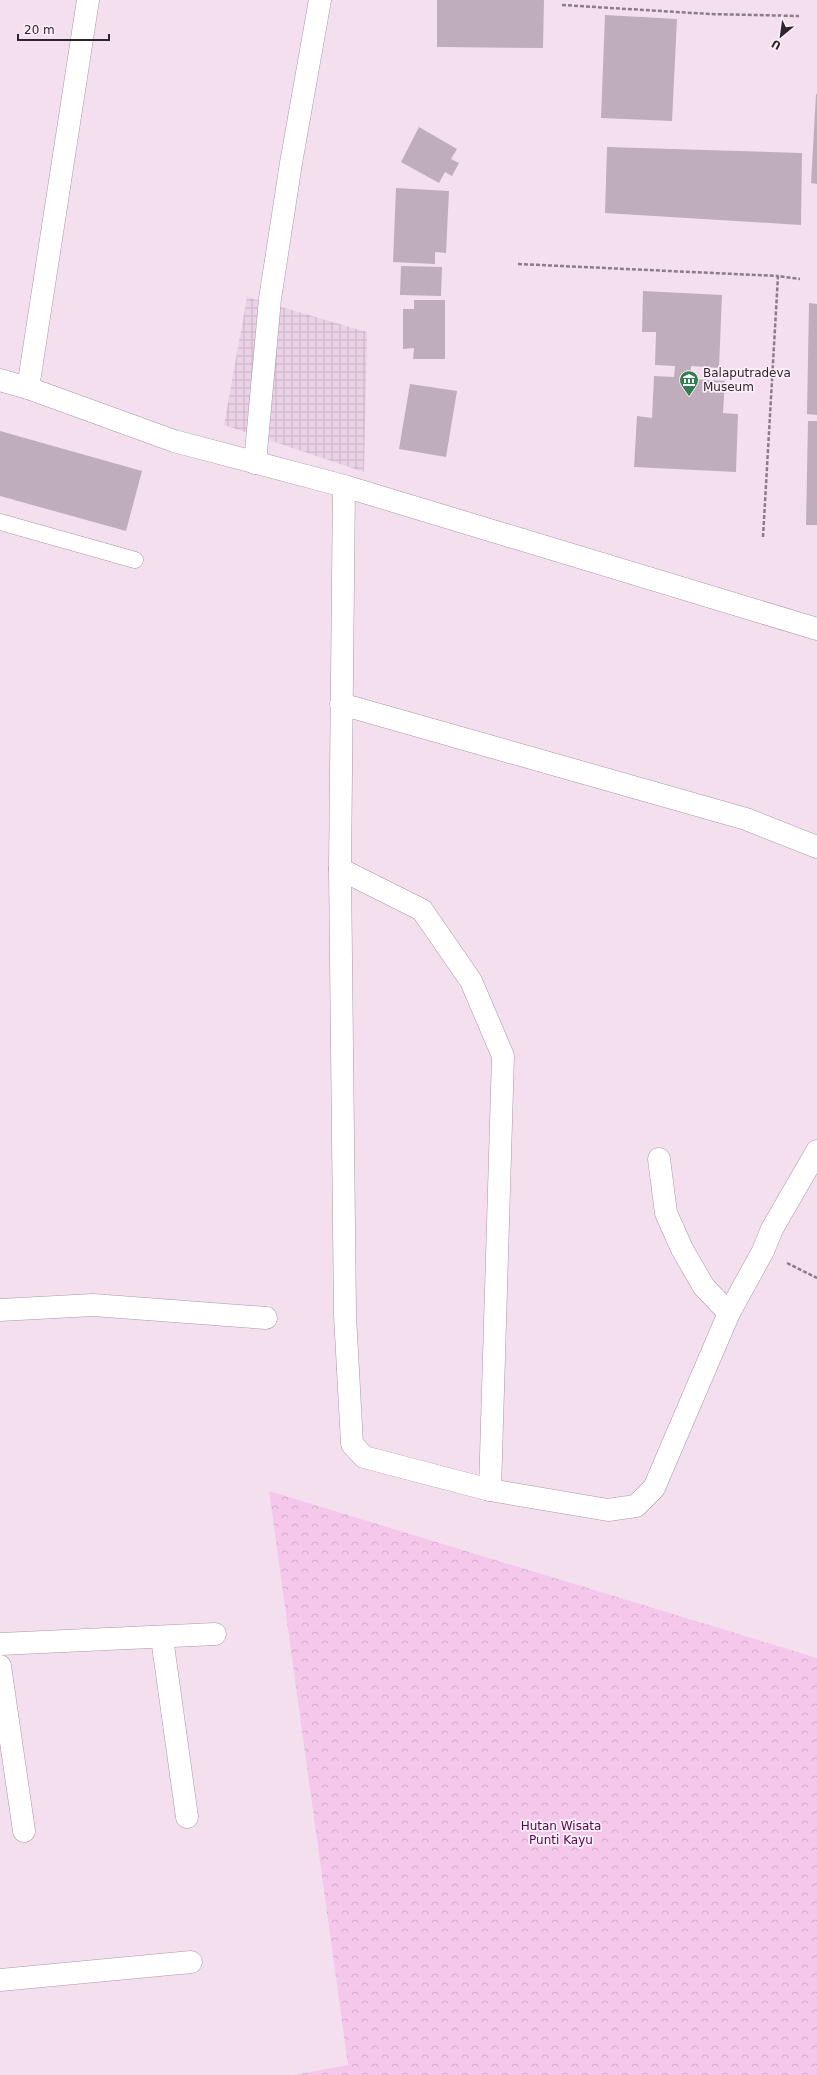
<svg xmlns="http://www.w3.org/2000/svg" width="817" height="2075" viewBox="0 0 817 2075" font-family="'DejaVu Sans',sans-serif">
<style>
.industrial{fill:url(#industrial-grid)}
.forest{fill:url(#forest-crowns)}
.building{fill:#c0adbc}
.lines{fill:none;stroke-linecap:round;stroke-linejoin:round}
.service-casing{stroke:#aa97a5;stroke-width:17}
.minor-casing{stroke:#aa97a5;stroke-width:23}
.path{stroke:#8b7d87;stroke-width:2.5;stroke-dasharray:4 2;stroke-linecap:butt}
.service{stroke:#fff;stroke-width:16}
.minor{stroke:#fff;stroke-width:22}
.labels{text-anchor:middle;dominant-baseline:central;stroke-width:3.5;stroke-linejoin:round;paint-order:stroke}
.poi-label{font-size:12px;fill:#2e262c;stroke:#feeefb;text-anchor:start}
.park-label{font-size:12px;fill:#510849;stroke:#feeefb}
</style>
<defs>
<pattern id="industrial-grid" width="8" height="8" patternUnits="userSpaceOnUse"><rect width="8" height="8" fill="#ebd1e5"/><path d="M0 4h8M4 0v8" fill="none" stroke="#cab3c5"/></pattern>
<pattern id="forest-crowns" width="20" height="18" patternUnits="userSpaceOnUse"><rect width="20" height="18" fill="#f5c8eb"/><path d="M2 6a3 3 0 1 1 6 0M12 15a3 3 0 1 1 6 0" fill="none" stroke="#d2acca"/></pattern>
</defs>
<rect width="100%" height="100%" fill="#f4dfef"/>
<!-- industrial -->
<polygon class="industrial" points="247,297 367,332 364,472 224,425"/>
<!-- forest -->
<polygon class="forest" points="269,1491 817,1658 817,2075 294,2075 348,2065"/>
<!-- building -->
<g class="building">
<polygon points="437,0 544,0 543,48 437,47"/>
<polygon points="605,15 677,19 672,121 601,118"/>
<polygon points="816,94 817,94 817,184 811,183"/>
<polygon points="419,127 457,149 451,159 459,163 452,176 445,172 439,183 401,162"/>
<polygon points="607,147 802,153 801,225 605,213"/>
<polygon points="396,188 449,191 446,253 435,252 435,264 393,262"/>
<polygon points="401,266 442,267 441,296 400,295"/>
<polygon points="643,291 722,295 719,368 691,366 690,379 725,381 723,413 738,414 736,472 634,467 637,416 652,418 654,376 674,377 675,366 655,365 656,332 642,332"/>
<polygon points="414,300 445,300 445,359 413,359 414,348 403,349 403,309 414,309"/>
<polygon points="809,303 817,304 817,415 807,414"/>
<polygon points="410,384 457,391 446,457 399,449"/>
<polygon points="808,421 817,421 817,525 806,525"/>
<polygon points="0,431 142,471 126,531 0,496"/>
</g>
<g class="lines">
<defs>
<polyline id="service" points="0,522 135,560"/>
<g id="minor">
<polyline points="0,380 28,388 174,441 344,486 817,629"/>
<polyline points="28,388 88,0"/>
<polyline points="255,463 270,299 291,163 320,0"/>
<polyline points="344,486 340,869 345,1315 352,1444 364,1457 490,1490 608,1510 636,1506 654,1488 729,1313 763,1251 772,1229 817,1151"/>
<polyline points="341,704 746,819 817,847"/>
<polyline points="340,869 422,910 471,981 503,1056 490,1490"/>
<polyline points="659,1159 666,1213 682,1249 704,1287 729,1313"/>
<polyline points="0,1310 93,1305 266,1318"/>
<polyline points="162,1638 187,1817"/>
<polyline points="0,1644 215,1634"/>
<polyline points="0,1666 24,1831"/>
<polyline points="0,1980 191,1962"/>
</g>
</defs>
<!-- service casing -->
<use href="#service" class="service-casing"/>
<!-- minor casing -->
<use href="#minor" class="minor-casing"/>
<!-- path -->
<g class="path">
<polyline points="562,5 710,14 799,16"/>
<polyline points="518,264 778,276"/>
<polyline points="763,537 778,276 800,279"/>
<polyline points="787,1263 817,1278"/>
</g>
<!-- service -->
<use href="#service" class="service"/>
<!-- minor -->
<use href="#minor" class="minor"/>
</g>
<!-- icons -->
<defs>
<symbol id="museum-pin" viewBox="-11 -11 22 30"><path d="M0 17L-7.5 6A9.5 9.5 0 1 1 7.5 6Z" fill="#317f4f" stroke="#feeefb"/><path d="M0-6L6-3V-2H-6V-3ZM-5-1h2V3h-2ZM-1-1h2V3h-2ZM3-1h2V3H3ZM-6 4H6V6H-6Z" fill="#fff"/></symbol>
</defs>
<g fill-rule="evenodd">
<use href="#museum-pin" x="678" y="369" width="22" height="30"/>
</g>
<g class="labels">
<!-- poi labels -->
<g class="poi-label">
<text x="703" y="373">Balaputradeva<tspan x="703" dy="14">Museum</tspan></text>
</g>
<!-- park labels -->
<g class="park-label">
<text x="561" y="1826">Hutan Wisata<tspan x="561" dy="14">Punti Kayu</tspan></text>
</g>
</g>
<!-- north arrow -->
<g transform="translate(781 36) rotate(209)" stroke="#feeefb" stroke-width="3" paint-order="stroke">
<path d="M0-3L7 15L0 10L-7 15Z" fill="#2e262c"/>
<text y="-6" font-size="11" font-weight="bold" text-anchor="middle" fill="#2e262c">U</text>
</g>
<!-- scale -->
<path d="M18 34v6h91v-6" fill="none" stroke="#2e262c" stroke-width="2"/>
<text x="24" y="34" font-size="12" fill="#2e262c" stroke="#feeefb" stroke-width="3" paint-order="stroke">20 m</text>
</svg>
